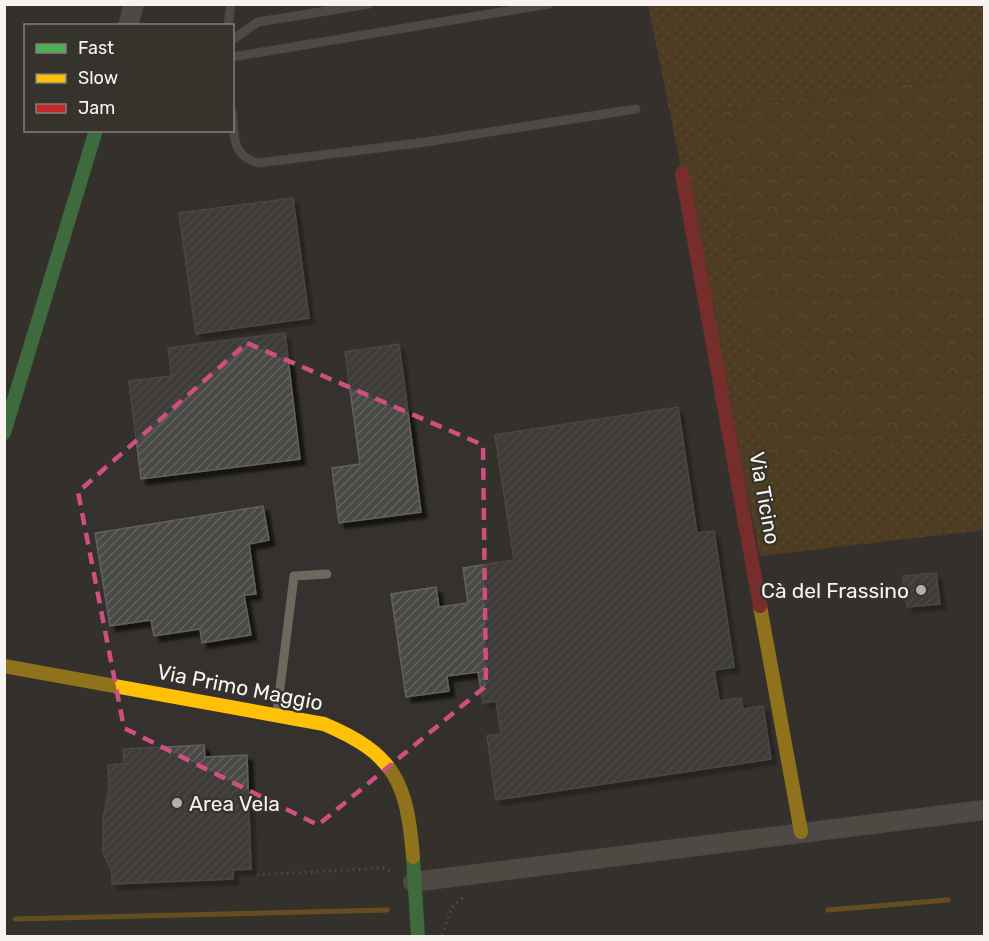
<svg xmlns="http://www.w3.org/2000/svg" width="989" height="941" viewBox="0 0 989 941" font-family="Rubik,sans-serif">
<style>
.grass{fill:url(#grass-dots)}
.forest{fill:url(#forest-crowns)}
.lines{fill:none;stroke-linecap:round;stroke-linejoin:round}
.stream{stroke:#a3700f;stroke-width:5}
.building{fill:url(#building-hatch);stroke:#63615e;stroke-width:1.5;filter:url(#shadow)}
.path{stroke:#706b64;stroke-width:3;stroke-dasharray:1.5 4.5;stroke-linecap:butt}
.lane{stroke:#6e675d;stroke-width:9}
.street{stroke:#6e675d;stroke-width:20}
.fast{stroke:#4caf50;stroke-width:14}
.slow{stroke:#ffc107;stroke-width:14}
.jam{stroke:#c62828;stroke-width:14}
.marked{fill:none;stroke:#cf4f80;stroke-width:4.5;stroke-dasharray:12 8;stroke-linejoin:round}
.poi-dot{fill:#b3b0ac;stroke:#36322c;stroke-width:2}
.labels{text-anchor:middle;dominant-baseline:central;stroke-width:4.5;stroke-linejoin:round;paint-order:stroke}
.street-label{font-size:21px;fill:#f7f4f0;stroke:#36322c}
.poi-label{font-size:21px;fill:#f7f4f0;stroke:#36322c;text-anchor:end}
</style>
<defs>
<pattern id="grass-dots" width="8" height="8" patternUnits="userSpaceOnUse" patternTransform="scale(1.5)"><rect width="8" height="8" fill="#6a4912"/><path d="M2 2h.1M6 6h.1" fill="none" stroke="#806435" stroke-width="1.8" stroke-linecap="round"/></pattern>
<pattern id="forest-crowns" width="20" height="18" patternUnits="userSpaceOnUse" patternTransform="scale(1.5)"><rect width="20" height="18" fill="#6a4912"/><path d="M2 6a3 3 0 1 1 6 0M12 15a3 3 0 1 1 6 0" fill="none" stroke="#806435"/></pattern>
<pattern id="building-hatch" width="6" height="6" patternUnits="userSpaceOnUse" patternTransform="scale(1.5)"><rect width="6" height="6" fill="#4a4845"/><path d="M-1 1l2-2M0 6l6-6M5 7l2-2" fill="none" stroke="#656360"/></pattern>
<filter id="shadow"><feDropShadow dx="5.5" dy="5.5" stdDeviation="1.5" flood-color="#0009"/></filter>
</defs>
<rect width="100%" height="100%" fill="#34312e"/>
<!-- grass -->
<polygon class="grass" points="648,5 984,5 984,73 711,111 770,462 984,429 984,530 760,556"/>
<!-- forest -->
<polygon class="forest" points="984,73 984,429 770,463 711,111"/>
<g class="lines">
<!-- stream -->
<g class="stream">
<polyline points="828,910 948,900"/>
<polyline points="15,919 387,910"/>
</g>
</g>
<!-- building -->
<g class="building">
<polygon points="293,198 309,318 196,334 179,213"/>
<polygon points="285,333 300,459 141,479 129,381 172,376 168,348"/>
<polygon points="399,344 421,512 339,523 332,468 360,464 345,352"/>
<polygon points="678,407 697,533 714,531 734,667 714,670 719,701 741,698 743,709 763,706 771,759 496,800 487,736 501,734 496,701 483,703 478,672 447,676 449,691 406,697 391,594 436,587 439,607 468,603 463,568 514,560 495,435"/>
<polygon points="263,506 269,540 249,544 256,594 244,595 251,635 202,643 200,629 154,636 151,620 110,626 95,533"/>
<polygon points="936,573 940,604 907,607 903,576"/>
<polygon points="204,745 205,757 247,755 251,869 233,870 233,879 112,884 112,872 103,852 103,818 109,789 108,765 124,764 123,749"/>
</g>
<g class="lines">
<!-- path -->
<g class="path">
<polyline points="257,875 384,868 392,872"/>
<polyline points="442,935 452,907 465,896"/>
</g>
<!-- lane -->
<g class="lane">
<polyline points="228,26 231,4"/>
<polyline points="232,40 258,22 369,4"/>
<polyline points="232,57 549,4"/>
<path d="M232,111C235,136 230,154 258,163L426,142L636,109"/>
<polyline points="277,712 294,576 327,574"/>
</g>
<!-- street -->
<g class="street">
<polyline points="128,26 134,4"/>
<polyline points="413,882 984,810"/>
</g>
<!-- fast -->
<g class="fast">
<polyline points="4,433 96,130"/>
<polyline points="413,857 418,936"/>
</g>
<!-- slow -->
<g class="slow">
<polyline points="760,606 801,832"/>
<path d="M4,666L324,724C395,754 407,782 413,857"/>
</g>
<!-- jam -->
<polyline class="jam" points="682,173 760,606"/>
</g>
<!-- marked area -->
<path d="M0 0H989V941H0ZM247,343L483,445L486,686L318,825L124,728L78,492Z" fill="#34312e" fill-opacity=".55" fill-rule="evenodd"/>
<path class="marked" d="M247,343L483,445L486,686L318,825L124,728L78,492Z"/>
<!-- markers -->
<g class="poi-dot">
<circle cx="921" cy="590" r="6"/>
<circle cx="177" cy="803" r="6"/>
</g>
<g class="labels">
<!-- street labels -->
<g class="street-label">
<text transform="translate(765 498) rotate(80)">Via Ticino</text>
<text transform="translate(240 687) rotate(11)">Via Primo Maggio</text>
</g>
<!-- poi labels -->
<g class="poi-label">
<text x="909" y="590">Cà del Frassino</text>
<text x="189" y="803" text-anchor="start">Area Vela</text>
</g>
</g>
<!-- border -->
<rect width="989" height="941" fill="none" stroke="#f7f4f0" stroke-width="12"/>
<!-- legend -->
<rect x="24" y="24" width="210" height="108" fill="#36322c" stroke="#83807a" stroke-width="1.5"/>
<rect x="36" y="44" width="30" height="9" fill="#4caf50" stroke="#83807a" stroke-width="1.5"/>
<text x="78" y="54" font-size="18" fill="#f7f4f0">Fast</text>
<rect x="36" y="74" width="30" height="9" fill="#ffc107" stroke="#83807a" stroke-width="1.5"/>
<text x="78" y="84" font-size="18" fill="#f7f4f0">Slow</text>
<rect x="36" y="104" width="30" height="9" fill="#c62828" stroke="#83807a" stroke-width="1.5"/>
<text x="78" y="114" font-size="18" fill="#f7f4f0">Jam</text>
</svg>
